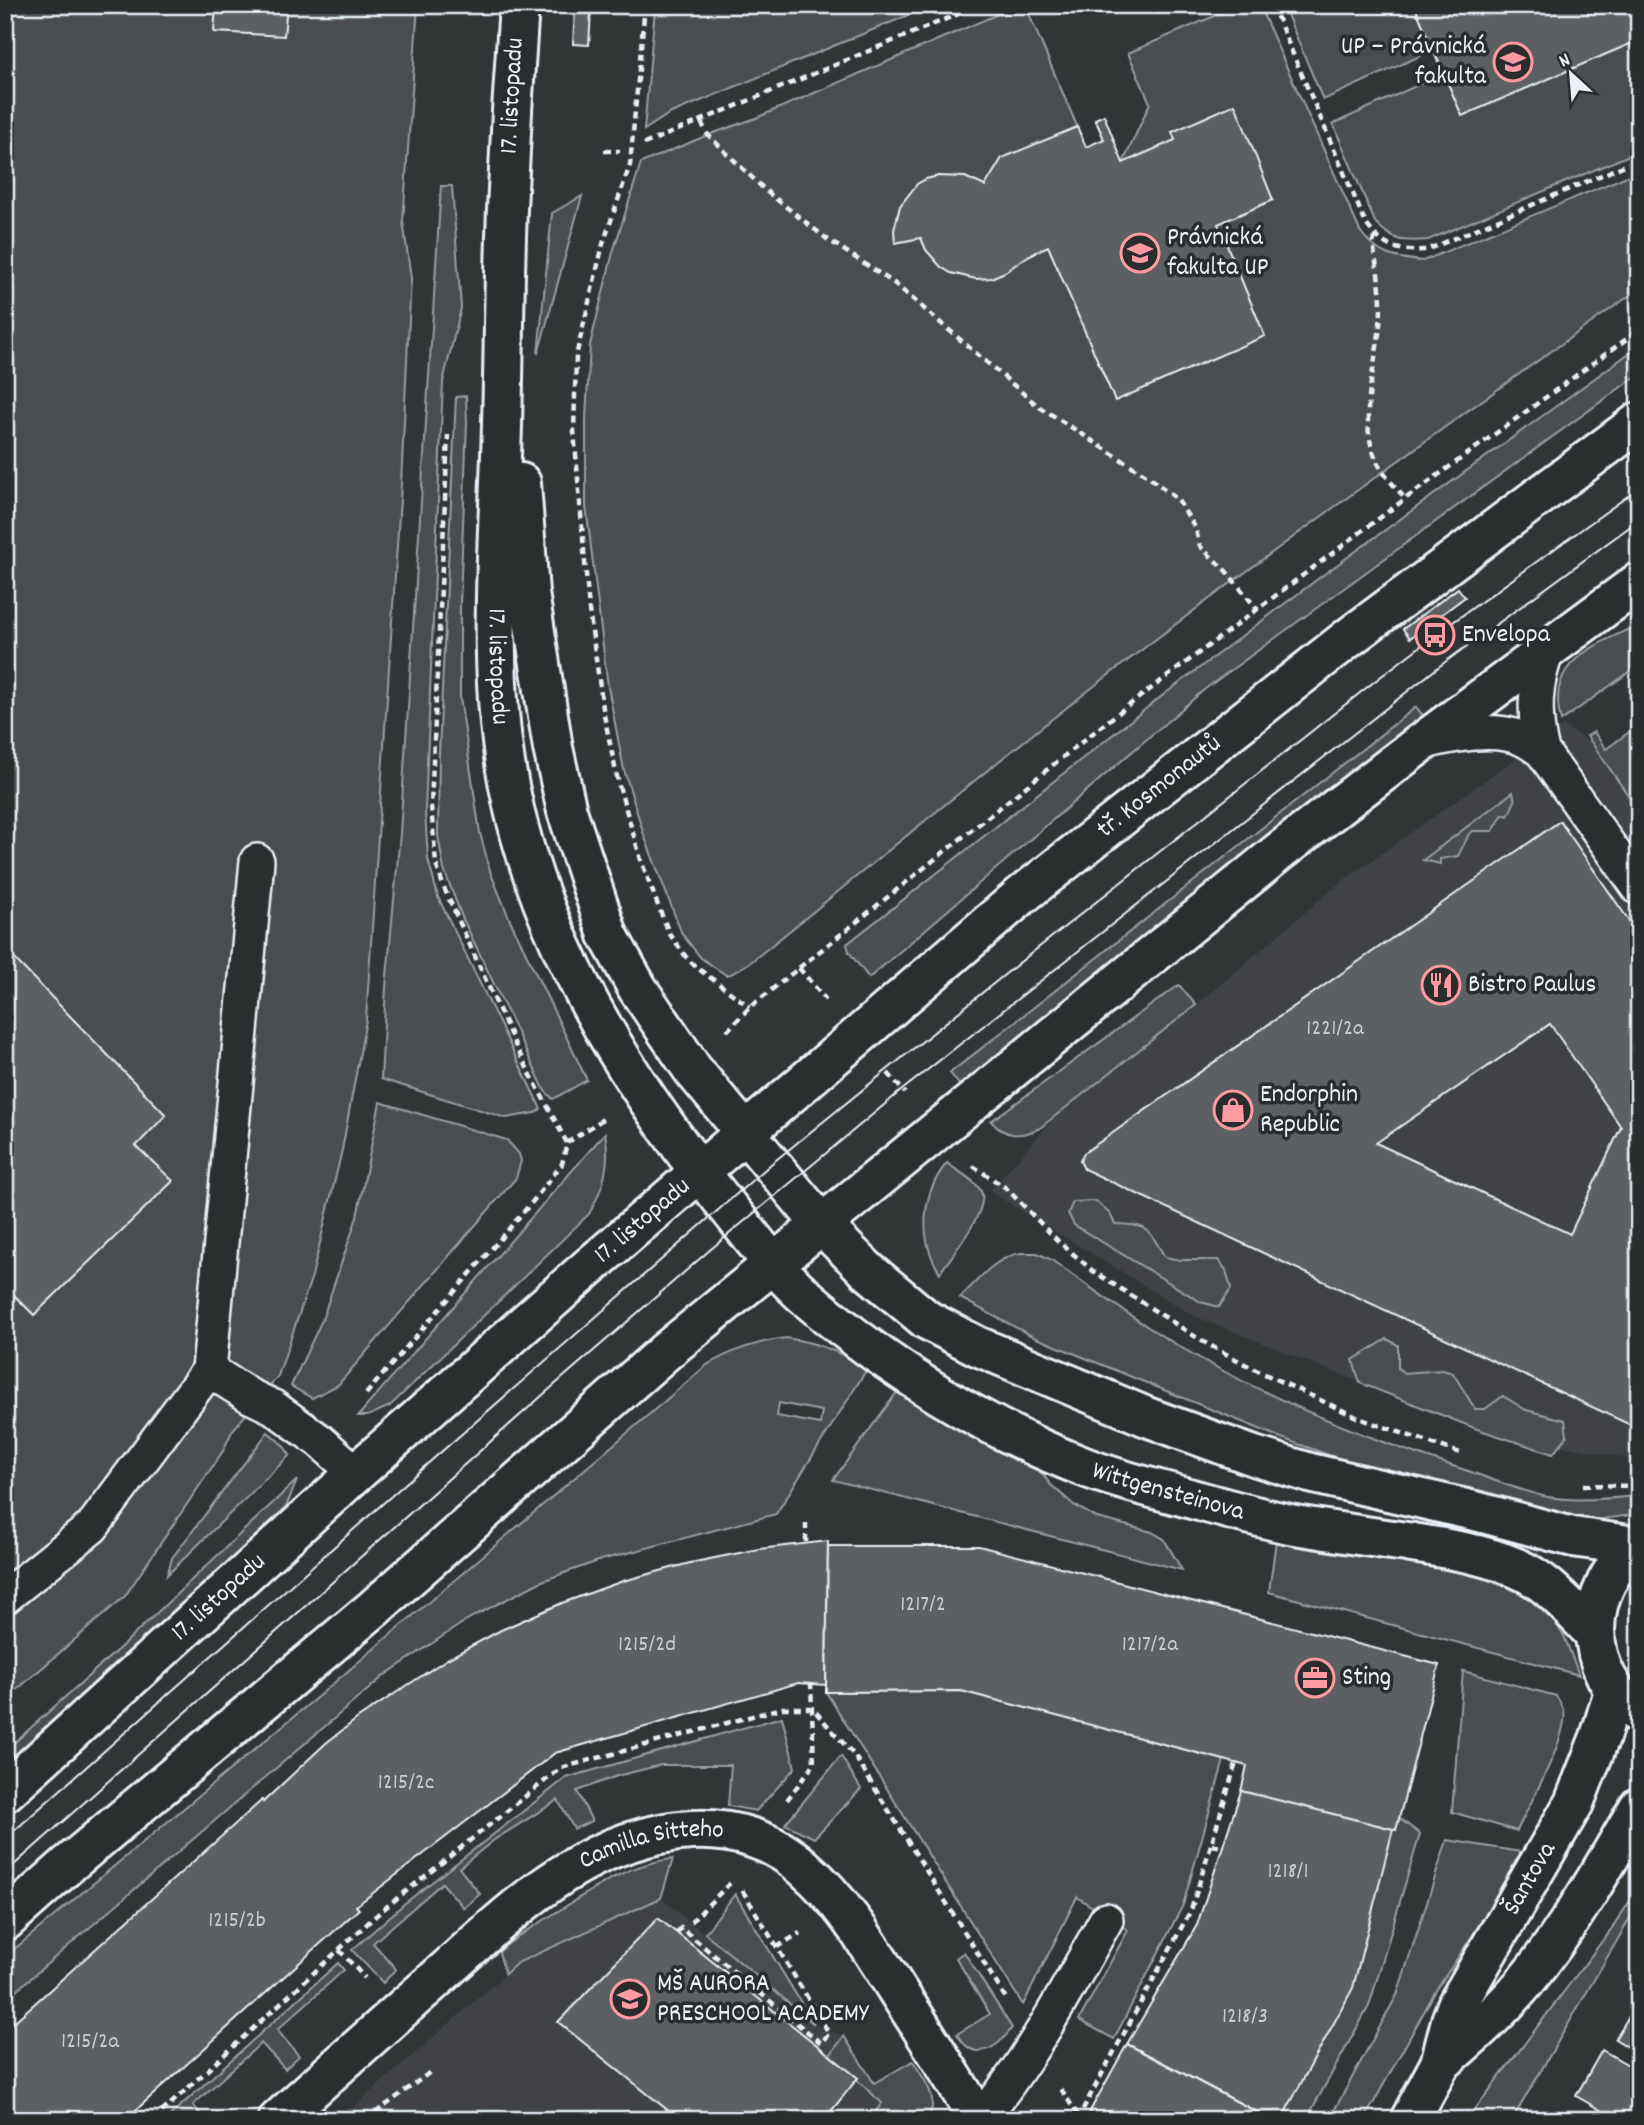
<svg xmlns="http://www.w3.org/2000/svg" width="1644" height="2125" viewBox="0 0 1644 2125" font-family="Dekko,sans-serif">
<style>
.built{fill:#3f4244}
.green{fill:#494d4f;stroke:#989fa4;stroke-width:2;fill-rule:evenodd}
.building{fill:#5c6063;stroke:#e8f1f8;stroke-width:2;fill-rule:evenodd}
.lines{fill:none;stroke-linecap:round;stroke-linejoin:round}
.lane-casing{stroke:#e8f1f8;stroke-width:38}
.street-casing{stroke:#e8f1f8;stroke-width:44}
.secondary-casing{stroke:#e8f1f8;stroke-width:44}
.path{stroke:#e8f1f8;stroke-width:4.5;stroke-dasharray:7 5;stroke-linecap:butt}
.lane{stroke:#2a2d2e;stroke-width:33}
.street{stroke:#2a2d2e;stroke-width:38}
.secondary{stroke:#2a2d2e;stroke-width:38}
.tram{stroke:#e8f1f8;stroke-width:2}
.labels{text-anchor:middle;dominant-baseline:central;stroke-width:7;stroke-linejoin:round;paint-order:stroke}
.number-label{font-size:23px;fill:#c5cdd3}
.poi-label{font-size:26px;fill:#e8f1f8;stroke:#2a2d2e;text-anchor:start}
.street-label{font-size:26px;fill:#e8f1f8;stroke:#2a2d2e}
</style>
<rect width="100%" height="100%" fill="#323536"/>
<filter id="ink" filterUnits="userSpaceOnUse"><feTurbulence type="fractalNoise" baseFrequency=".0143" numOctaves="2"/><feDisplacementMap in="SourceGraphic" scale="14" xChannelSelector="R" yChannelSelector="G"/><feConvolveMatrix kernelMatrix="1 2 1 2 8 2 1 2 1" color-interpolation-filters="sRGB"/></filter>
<g filter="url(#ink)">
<!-- built -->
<g class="built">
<polygon points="1563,725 1598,748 1623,755 1639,744 1639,1461 1477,1429 1194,1316 989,1191 1057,1115 1196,1005 1337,885"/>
<polygon points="672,1863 661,1898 814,2024 844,2036 830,2056 882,2104 869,2120 344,2120 342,2117 517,1964 522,1945"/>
</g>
<!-- green -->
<g class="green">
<polygon points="5,5 418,5 403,221 411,278 401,484 366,1020 342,1150 312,1276 278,1376 232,1431 223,1451 125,1596 5,1700"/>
<polygon points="662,5 933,5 669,114 644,130 655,8"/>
<path d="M1019,5H1025L1086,147L1123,163L1150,103L1128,53L1240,5H1259L1360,231C1378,256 1393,258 1423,261L1639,171V289C1461,415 1283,542 1110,674C988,767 871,866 752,961L731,974L726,975L701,958L682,934L644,835L624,770L608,687L586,506V418L590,345L613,252L641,163L708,135L756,118Z"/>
<path d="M1283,5H1639V151L1428,240C1401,242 1394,242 1375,222L1333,124L1442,74L1433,50L1323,100Z"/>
<polygon points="441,186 452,186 461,308 443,382 425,811 428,859 438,897 541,1109 535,1113 506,1118 381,1079 386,987 400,834"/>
<polygon points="582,196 538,354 552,213"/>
<polygon points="1639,346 1639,374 1205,689 869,978 849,952 847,944 1158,699 1323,575"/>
<polygon points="466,396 467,422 460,602 460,698 480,833 491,874 510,920 587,1080 553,1099 545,1091 462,917 444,870 438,836 439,752 456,397"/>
<path d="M1639,624V665L1561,721C1545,660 1594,647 1639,624Z"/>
<polygon points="1416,707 1426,719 962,1088 950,1073"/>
<polygon points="1639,725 1639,811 1587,736 1594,732 1606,749"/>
<polygon points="1513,792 1515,801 1508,816 1503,814 1493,831 1473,831 1469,834 1458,856 1440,859 1440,864 1423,860"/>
<path d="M1179,985L1196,1005L1040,1128C1021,1137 1005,1138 991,1121Z"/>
<polygon points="380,1102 507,1140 519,1154 521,1161 516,1178 338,1385 312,1398 291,1386 322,1320 357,1217"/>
<path d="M605,1133C611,1163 604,1187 589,1214L390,1406L368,1416H358Z"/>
<path d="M947,1163C957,1171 974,1179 981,1191C990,1210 951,1256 940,1273C918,1239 921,1194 947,1163Z"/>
<path d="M1096,1201L1110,1214L1115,1224C1151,1225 1147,1228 1165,1257L1181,1260H1218L1226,1270L1231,1289L1219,1307L1201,1302L1074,1225L1068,1213L1073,1202Z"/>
<path d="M1021,1253H1037L1050,1259C1084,1283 1117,1307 1151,1329C1246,1390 1355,1435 1462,1469C1490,1478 1519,1491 1548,1497C1577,1502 1609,1498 1639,1496V1514L1595,1520L1568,1517L1343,1460L1284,1439L1034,1337L960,1298C978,1280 995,1257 1021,1253Z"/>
<path d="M786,1338C819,1343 838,1351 867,1369L776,1514L601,1560L542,1581L470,1618L385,1675L5,2000V1957L315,1699L707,1365C733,1350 756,1342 786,1338ZM779,1403L822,1411L820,1424L777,1416Z"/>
<polygon points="1387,1339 1398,1345 1398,1368 1404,1373 1443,1370 1453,1373 1475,1409 1485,1409 1503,1396 1526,1410 1565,1420 1567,1436 1553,1454 1477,1429 1360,1383 1353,1360"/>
<polygon points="900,1388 1034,1464 1051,1485 1074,1505 1097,1518 1152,1532 1164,1539 1182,1570 833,1480"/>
<polygon points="268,1432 282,1444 290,1455 167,1575 172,1558"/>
<polygon points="297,1480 286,1507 91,1693 5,1769 5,1751 123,1645"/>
<polygon points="1277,1533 1502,1579 1539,1602 1551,1617 1564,1636 1579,1675 1269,1592"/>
<path d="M1463,1671L1556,1696C1559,1700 1562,1706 1564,1711C1569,1736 1528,1806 1517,1831L1452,1812Z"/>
<polygon points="961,1691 1224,1760 1183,1905 1114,2039 1079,2020 1128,1930 1077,1897 1023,2005 826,1692"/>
<polygon points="782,1717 795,1768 756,1811 728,1806 731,1765 661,1765 617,1776 577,1791 592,1821 574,1829 558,1800 494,1840 459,1868 480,1894 464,1908 442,1883 373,1943 396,1969 383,1983 352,1950 405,1903 566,1778"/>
<polygon points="841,1756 861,1789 814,1838 785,1824"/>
<polygon points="1399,1818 1420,1834 1369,2006 1306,2120 1281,2120 1393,1829 1396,1829"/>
<polygon points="1447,1840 1527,1853 1435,1992 1364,2120 1329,2120 1397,1995"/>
<path d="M673,1859L661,1898L517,1963L505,1974L499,1952C514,1937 534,1927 552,1915C589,1892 627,1863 673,1859Z"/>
<polygon points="1639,1887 1639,1903 1512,2120 1467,2120 1615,1924"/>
<polygon points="735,1894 814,2024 705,1933"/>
<path d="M964,1952L1012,2028C997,2049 974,2064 957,2034L990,2014L956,1958Z"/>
<polygon points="338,1963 344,1970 277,2030 299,2056 285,2069 261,2043 193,2105 206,2120 165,2120"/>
<path d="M844,2036L874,2083L913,2061C924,2080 941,2098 927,2120H869L882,2103L830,2055Z"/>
</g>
<!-- building -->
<g class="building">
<polygon points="216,5 287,5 284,36 214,32"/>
<polygon points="1414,5 1639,5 1639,40 1462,116"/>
<polygon points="575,10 591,11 589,45 573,44"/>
<polygon points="1235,104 1273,200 1218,224 1265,336 1115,401 1048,246 1028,256 1005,272 991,278 976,279 951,273 941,267 926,250 921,238 895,243 894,230 900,206 917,184 926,179 938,176 965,177 985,186 1002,158 1077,127 1086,147 1104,139 1095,119 1104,115 1123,163 1175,140 1172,132"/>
<polygon points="1458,588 1465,597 1410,638 1403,629"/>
<path d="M1560,821L1639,935V1429L1084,1169L1080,1161L1084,1153ZM1550,1024L1621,1127L1570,1234L1376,1143Z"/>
<polygon points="5,949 166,1115 136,1146 173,1181 34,1315 5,1286"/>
<polygon points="828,1541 826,1685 798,1683 555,1753 356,1906 359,1909 125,2120 5,2120 5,2030 262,1800 263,1802 326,1743 358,1718 447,1659 501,1630 562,1603 623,1581 690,1563 759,1549"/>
<polygon points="828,1546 979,1546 1439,1665 1396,1830 1241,1791 1247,1766 961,1691 826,1692"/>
<polygon points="1241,1791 1393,1829 1353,1988 1281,2120 1272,2120 1127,2044 1197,1925"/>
<polygon points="658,1918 858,2078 824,2120 680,2120 558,2022"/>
<polygon points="1636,2005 1639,2007 1639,2054 1615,2039"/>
<polygon points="1127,2044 1272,2120 1085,2120"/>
<polygon points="1602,2050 1639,2071 1639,2111 1633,2120 1618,2120 1576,2096"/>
</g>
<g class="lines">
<defs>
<g id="lane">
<path d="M1548,649C1534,683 1533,715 1542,751L1639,888"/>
<path d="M1424,742C1452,735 1495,726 1523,739C1530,742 1536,747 1542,751"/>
<polyline points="209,1370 250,1396 273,1407 320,1441 356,1473"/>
<polyline points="5,1597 92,1527 209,1370 257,861"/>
<path d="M980,2120C1031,2059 1067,1989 1106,1920"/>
</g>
<g id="street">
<path d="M1440,2064C1469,2038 1500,2012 1525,1982C1569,1928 1604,1867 1639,1807"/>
<path id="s1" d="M278,2120C328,2075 378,2030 428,1986C506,1917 581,1836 692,1830C733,1828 773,1840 804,1868C843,1901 870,1947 897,1990C925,2033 952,2076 979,2120"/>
<path id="s2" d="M1410,2120L1440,2064L1451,2021L1458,2003L1574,1803L1600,1737L1614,1691"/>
</g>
<g id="secondary">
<path id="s3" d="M519,5C514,73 510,141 507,209C504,281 504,352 502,424C499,543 486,668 509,786C539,940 628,1084 726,1205C752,1237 776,1271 807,1298C886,1367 989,1431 1087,1468C1119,1480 1152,1488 1185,1497C1221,1507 1258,1518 1295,1525C1332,1531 1369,1537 1407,1542C1446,1549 1491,1554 1527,1573C1553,1587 1573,1612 1594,1633"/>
<polyline points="521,483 529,593 553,748 567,811 608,935 638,989 693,1070 822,1225 867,1270 927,1320 977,1346 1147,1417 1254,1456 1310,1473 1479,1512 1573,1537 1636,1546"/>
<path d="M1639,1545C1581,1586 1580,1673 1639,1714"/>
<path id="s4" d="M5,1792L356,1473L589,1267L1022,895L1351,636L1639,422"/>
<polyline points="5,1921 69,1864 373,1609 665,1352 773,1264 1280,851 1421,743 1639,582"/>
</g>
</defs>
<!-- lane casing -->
<use href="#lane" class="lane-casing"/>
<!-- street casing -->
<use href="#street" class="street-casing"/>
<!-- secondary casing -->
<use href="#secondary" class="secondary-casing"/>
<!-- path -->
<g class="path">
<polyline points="645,5 630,165 603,244 576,356 574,431 589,610 604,715 619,786 642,863 657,903 669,933 686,957 696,967 750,1007"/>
<path d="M1272,5L1366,224C1385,249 1396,251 1427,250L1639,159"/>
<polyline points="701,122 708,135 766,191 827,239 894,283 1038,406 1149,477 1177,499 1195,527 1200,546 1226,571 1258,610"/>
<polyline points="644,144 980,5"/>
<polyline points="604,151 620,151"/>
<path d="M1375,237L1373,243C1376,264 1381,286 1381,307C1381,358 1353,417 1379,465C1385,477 1397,488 1405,499"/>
<polyline points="799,968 826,1000"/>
<polyline points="727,1031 750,1007 1113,717 1405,499 1639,330"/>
<polyline points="888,1073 905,1093"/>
<polyline points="567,1143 603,1119"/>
<polyline points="973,1166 1006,1188 1058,1241 1093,1271 1202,1341 1256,1370 1361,1419 1460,1453"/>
<polyline points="366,1394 533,1201 562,1164 567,1143 517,1049 444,888 436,864 431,806 448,435"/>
<polyline points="1583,1485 1639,1486"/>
<polyline points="806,1523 806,1544"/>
<polyline points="787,1800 814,1764 811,1683"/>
<polyline points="1212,1845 1222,1847"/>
<polyline points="691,1922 730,1883"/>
<polyline points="677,1933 681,1928 821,2043 829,2033 741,1888"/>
<polyline points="777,1947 800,1933"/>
<polyline points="339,1950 365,1978"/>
<polyline points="1061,2089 1079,2117 1084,2120"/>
<polyline points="153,2120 380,1912 561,1768 782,1708 812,1708 854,1755 1007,2000"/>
<polyline points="366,2120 433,2070"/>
<polyline points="1077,2120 1191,1910 1236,1763"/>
</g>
<!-- lane -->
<use href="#lane" class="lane"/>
<!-- street -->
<use href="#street" class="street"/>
<!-- secondary -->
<use href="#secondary" class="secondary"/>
<!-- tram -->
<g class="tram">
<polyline points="5,1839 433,1459 771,1164 1019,963 1375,681 1435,635 1639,488"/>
<polyline points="5,1873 544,1394 711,1249 902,1090 1441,665 1639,520"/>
</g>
</g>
</g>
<!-- icons -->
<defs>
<symbol id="university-ring" viewBox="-11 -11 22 22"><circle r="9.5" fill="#2a2d2e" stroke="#ff9aa2" stroke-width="1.5"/><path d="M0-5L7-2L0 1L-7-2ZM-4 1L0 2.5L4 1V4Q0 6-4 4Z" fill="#ff9aa2"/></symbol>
<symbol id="bus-ring" viewBox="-11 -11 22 22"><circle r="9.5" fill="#2a2d2e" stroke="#ff9aa2" stroke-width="1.5"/><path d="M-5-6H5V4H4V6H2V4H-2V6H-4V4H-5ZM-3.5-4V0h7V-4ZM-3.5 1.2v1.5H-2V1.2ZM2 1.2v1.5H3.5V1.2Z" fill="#ff9aa2"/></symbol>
<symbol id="restaurant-ring" viewBox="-11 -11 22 22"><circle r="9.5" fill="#2a2d2e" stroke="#ff9aa2" stroke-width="1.5"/><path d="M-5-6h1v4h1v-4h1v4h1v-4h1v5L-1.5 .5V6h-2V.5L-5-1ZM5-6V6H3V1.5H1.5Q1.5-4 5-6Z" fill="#ff9aa2"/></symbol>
<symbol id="shop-ring" viewBox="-11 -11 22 22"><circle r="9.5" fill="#2a2d2e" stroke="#ff9aa2" stroke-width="1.5"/><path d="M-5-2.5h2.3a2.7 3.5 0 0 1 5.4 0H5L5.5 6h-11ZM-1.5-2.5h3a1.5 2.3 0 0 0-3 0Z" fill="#ff9aa2"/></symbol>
<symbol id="office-ring" viewBox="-11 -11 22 22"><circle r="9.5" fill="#2a2d2e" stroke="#ff9aa2" stroke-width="1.5"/><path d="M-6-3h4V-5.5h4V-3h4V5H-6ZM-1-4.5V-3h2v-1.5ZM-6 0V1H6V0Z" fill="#ff9aa2"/></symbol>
<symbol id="school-ring" viewBox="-11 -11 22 22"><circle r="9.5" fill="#2a2d2e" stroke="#ff9aa2" stroke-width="1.5"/><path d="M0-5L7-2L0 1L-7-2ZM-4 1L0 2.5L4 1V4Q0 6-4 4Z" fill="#ff9aa2"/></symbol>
</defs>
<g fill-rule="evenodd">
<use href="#university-ring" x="1491" y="40" width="44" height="44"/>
<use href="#university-ring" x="1118" y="231" width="44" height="44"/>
<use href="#bus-ring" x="1413" y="613" width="44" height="44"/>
<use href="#restaurant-ring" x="1419" y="963" width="44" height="44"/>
<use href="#shop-ring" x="1211" y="1088" width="44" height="44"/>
<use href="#office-ring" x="1293" y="1656" width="44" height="44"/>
<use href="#school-ring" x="608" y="1977" width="44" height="44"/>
</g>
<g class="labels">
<!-- number labels -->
<g class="number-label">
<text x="1335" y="1029">1221/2a</text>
<text x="923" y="1605">1217/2</text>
<text x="647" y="1645">1215/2d</text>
<text x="1150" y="1645">1217/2a</text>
<text x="406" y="1783">1215/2c</text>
<text x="1288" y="1872">1218/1</text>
<text x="237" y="1921">1215/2b</text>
<text x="1245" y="2017">1218/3</text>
<text x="90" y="2042">1215/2a</text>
</g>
<!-- poi labels -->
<g class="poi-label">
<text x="1486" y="47" text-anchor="end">UP – Právnická<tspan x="1486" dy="30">fakulta</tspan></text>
<text x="1167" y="238">Právnická<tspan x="1167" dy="30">fakulta UP</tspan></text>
<text x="1462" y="635">Envelopa</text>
<text x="1468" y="985">Bistro Paulus</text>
<text x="1260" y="1095">Endorphin<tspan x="1260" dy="30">Republic</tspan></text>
<text x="1342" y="1678">Sting</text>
<text x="657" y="1984">MŠ AURORA<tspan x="657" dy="30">PRESCHOOL ACADEMY</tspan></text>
</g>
<!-- street labels -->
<g class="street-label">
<text transform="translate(513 96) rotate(-87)">17. listopadu</text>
<text stroke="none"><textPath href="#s3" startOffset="662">17. listopadu</textPath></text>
<text stroke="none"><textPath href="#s4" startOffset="1531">tř. Kosmonautů</textPath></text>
<text stroke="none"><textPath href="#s4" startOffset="856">17. listopadu</textPath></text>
<text stroke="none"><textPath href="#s3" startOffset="1796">Wittgensteinova</textPath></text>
<text stroke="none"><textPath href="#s4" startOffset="289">17. listopadu</textPath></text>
<text stroke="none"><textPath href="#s1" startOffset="472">Camilla Sitteho</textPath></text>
<text stroke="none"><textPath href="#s2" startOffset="271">Šantova</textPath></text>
</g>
</g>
<!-- margin -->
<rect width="1644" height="2125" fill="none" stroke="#2a2d2e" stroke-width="28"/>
<rect x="14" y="14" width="1616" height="2097" fill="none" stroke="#e8f1f8" stroke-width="2.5" filter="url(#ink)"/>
<!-- north arrow -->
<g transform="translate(1571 74) rotate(334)" stroke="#2a2d2e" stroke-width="5" paint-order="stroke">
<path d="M0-5L12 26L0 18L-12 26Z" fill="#e8f1f8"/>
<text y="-10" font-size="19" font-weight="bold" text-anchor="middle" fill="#e8f1f8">N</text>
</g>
</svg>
